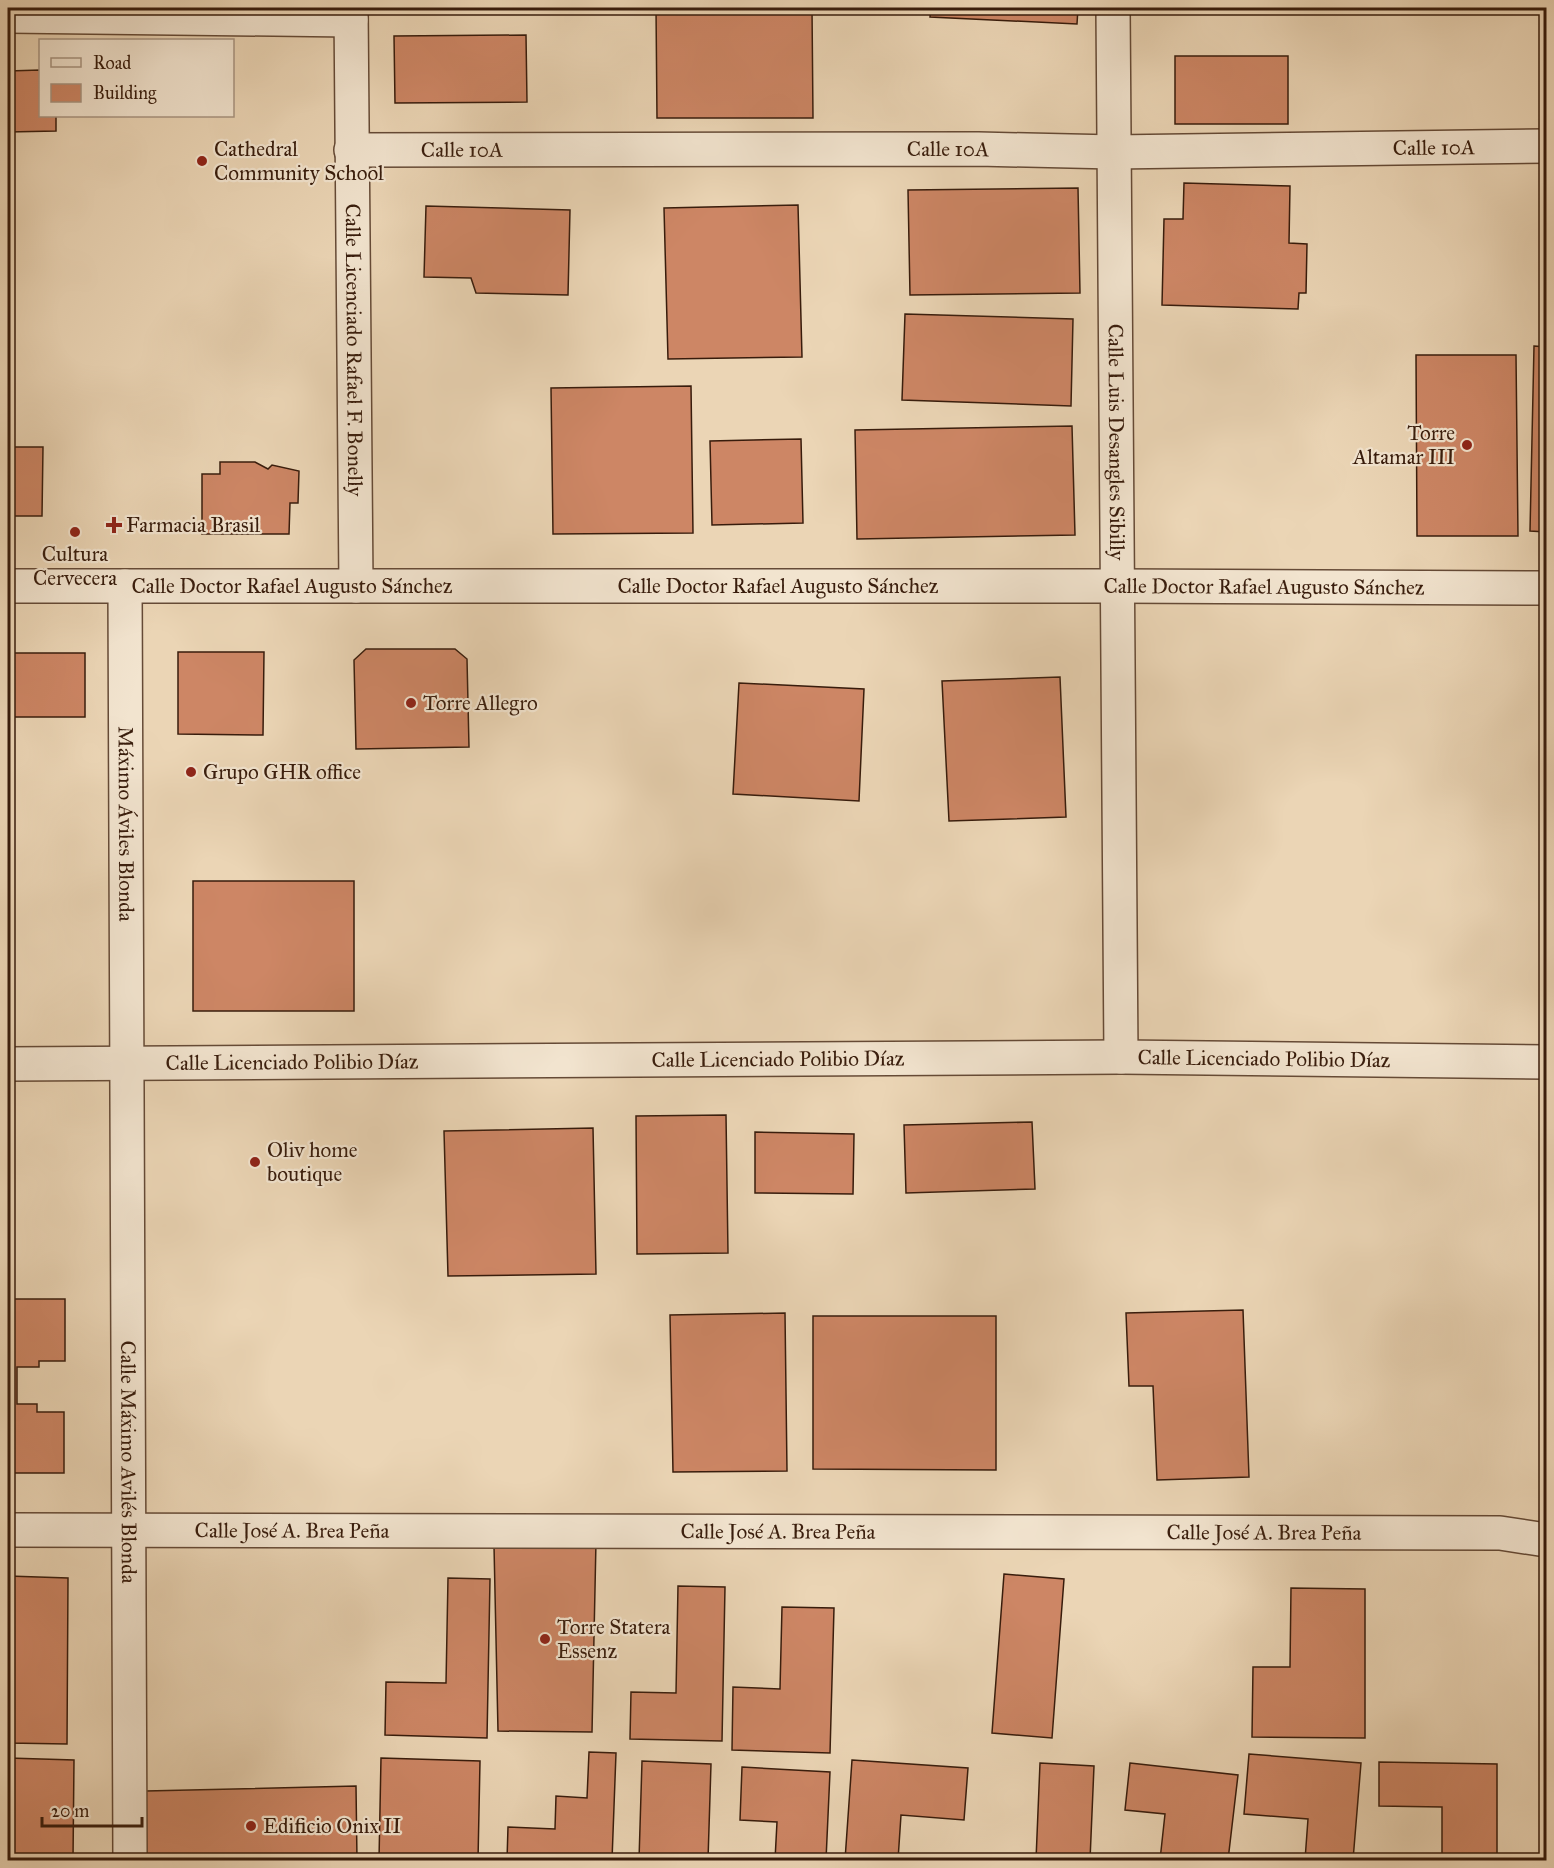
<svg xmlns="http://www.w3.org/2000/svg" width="1554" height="1868" viewBox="0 0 1554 1868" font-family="'IM FELL Great Primer',serif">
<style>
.building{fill:#cd8665;stroke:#381c0c;stroke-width:1.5}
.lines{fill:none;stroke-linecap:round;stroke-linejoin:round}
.minor-casing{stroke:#654a36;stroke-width:36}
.minor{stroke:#f2e4cf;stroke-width:33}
.poi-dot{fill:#8f2418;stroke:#f2e4cf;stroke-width:2}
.labels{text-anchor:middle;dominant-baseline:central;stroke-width:4.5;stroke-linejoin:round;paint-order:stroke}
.street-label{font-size:21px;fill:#381c0c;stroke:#f2e4cf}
.poi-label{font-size:21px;fill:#381c0c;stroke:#f2e4cf;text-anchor:start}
</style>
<rect width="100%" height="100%" fill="#ebd5b5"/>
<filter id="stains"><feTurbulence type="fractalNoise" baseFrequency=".00333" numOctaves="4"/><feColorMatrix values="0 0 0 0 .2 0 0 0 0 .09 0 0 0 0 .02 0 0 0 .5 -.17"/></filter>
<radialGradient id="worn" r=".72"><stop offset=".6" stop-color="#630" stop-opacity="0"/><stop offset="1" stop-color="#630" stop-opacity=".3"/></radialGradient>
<!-- building -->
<g class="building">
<polygon points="656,8 812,8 813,118 657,118"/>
<polygon points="931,8 1078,8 1077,24 930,17"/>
<polygon points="526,35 527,102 395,103 394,36"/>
<rect x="1175" y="56" width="113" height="68"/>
<polygon points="40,70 40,116 56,116 56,131 8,132 8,71"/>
<polygon points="1184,183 1290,186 1289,243 1307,244 1306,293 1299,293 1298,309 1162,305 1164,219 1183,219"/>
<polygon points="1078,188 1080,293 910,295 908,190"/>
<polygon points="798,205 802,357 668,359 664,208"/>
<polygon points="426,206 570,210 568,295 476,293 471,278 424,277"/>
<polygon points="905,314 1073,319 1071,406 902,400"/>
<polygon points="1534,346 1546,347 1546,532 1530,531"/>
<polygon points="1416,355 1516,355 1518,536 1417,536"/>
<polygon points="691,386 693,533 553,534 551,388"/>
<polygon points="1072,426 1075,535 857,539 855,430"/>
<polygon points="801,439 803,523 712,525 710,441"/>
<polygon points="8,447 43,447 42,516 8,516"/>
<polygon points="220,462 255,462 268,469 272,465 299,471 298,503 290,503 289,534 202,534 202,474 220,474"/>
<polygon points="366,649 455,649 467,659 469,747 356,749 354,660"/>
<polygon points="178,652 264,652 263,735 178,734"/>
<rect x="8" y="653" width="77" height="64"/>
<polygon points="1060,677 1066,817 949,821 942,681"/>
<polygon points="739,683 864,689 859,801 733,794"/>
<rect x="193" y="881" width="161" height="130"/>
<polygon points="726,1115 728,1253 637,1254 636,1116"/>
<polygon points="1032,1122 1035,1189 906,1193 904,1125"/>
<polygon points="593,1128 596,1274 448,1276 444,1131"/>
<polygon points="755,1132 854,1134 853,1194 755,1193"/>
<polygon points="8,1299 65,1299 65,1361 39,1361 39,1367 17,1367 17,1404 37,1404 37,1412 64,1412 64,1473 8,1473"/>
<polygon points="1243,1310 1249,1477 1157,1480 1153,1386 1129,1386 1126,1313"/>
<polygon points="785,1313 787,1471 673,1472 670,1315"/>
<polygon points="813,1316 996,1316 996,1470 813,1469"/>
<polygon points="596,1541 592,1732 498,1731 494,1546"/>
<polygon points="1004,1574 1064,1579 1052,1738 992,1733"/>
<polygon points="8,1576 68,1578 67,1744 8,1743"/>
<polygon points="448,1578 490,1579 487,1738 385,1735 386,1682 446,1683"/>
<polygon points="678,1586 725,1587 722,1741 630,1739 631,1692 676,1693"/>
<polygon points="1291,1588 1365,1589 1365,1738 1252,1737 1253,1667 1290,1667"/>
<polygon points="782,1607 834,1608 830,1753 732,1750 733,1687 780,1689"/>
<polygon points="589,1752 616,1753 612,1860 507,1860 508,1827 555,1829 556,1796 587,1798"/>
<polygon points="1249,1754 1361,1763 1353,1860 1305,1860 1308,1819 1244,1814"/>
<polygon points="8,1758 74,1760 73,1860 8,1860"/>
<polygon points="381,1758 480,1761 478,1860 379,1860"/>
<polygon points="852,1760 968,1768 964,1820 901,1815 898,1860 845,1860"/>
<polygon points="642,1761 711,1764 708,1860 639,1860"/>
<polygon points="1379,1762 1497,1764 1497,1860 1442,1860 1442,1807 1379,1806"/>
<polygon points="1040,1763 1094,1766 1090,1860 1036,1860"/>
<polygon points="1130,1763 1238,1775 1228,1860 1160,1860 1165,1814 1125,1810"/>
<polygon points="742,1767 830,1772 826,1860 775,1860 777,1822 740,1820"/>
<polygon points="356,1786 357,1860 145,1860 146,1791"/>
</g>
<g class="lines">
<defs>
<g id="minor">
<path id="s1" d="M351,8L356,586"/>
<path id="s2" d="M1113,8L1121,1057"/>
<polyline points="8,16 351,20"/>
<path id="s3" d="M351,150L978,149L1114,152L1546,146"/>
<path id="s4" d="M8,586H1118L1546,588"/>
<path id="s5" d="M125,586L130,1860"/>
<path id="s6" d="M8,1064L1121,1057L1546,1062"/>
<path id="s7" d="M8,1530L1500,1533L1546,1540"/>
</g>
</defs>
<!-- minor casing -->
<use href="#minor" class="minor-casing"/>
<!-- minor -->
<use href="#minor" class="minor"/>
</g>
<!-- markers -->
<g class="poi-dot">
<circle cx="202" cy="161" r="6"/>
<circle cx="1467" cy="445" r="6"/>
<path d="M111 516h6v6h6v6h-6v6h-6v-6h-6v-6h6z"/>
<circle cx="75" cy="532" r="6"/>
<circle cx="411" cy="703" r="6"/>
<circle cx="191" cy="772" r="6"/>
<circle cx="255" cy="1162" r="6"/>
<circle cx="545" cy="1639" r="6"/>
<circle cx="251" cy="1826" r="6"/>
</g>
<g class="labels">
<!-- street labels -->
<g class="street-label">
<text stroke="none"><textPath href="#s3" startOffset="1083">Calle 10A</textPath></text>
<text stroke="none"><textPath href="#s3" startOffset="597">Calle 10A</textPath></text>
<text stroke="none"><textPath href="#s3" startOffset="111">Calle 10A</textPath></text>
<text stroke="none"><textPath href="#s1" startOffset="342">Calle Licenciado Rafael F. Bonelly</textPath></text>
<text stroke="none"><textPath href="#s2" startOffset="434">Calle Luis Desangles Sibilly</textPath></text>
<text stroke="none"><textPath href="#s4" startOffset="284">Calle Doctor Rafael Augusto Sánchez</textPath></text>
<text stroke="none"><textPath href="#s4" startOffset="770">Calle Doctor Rafael Augusto Sánchez</textPath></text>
<text stroke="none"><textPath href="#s4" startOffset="1256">Calle Doctor Rafael Augusto Sánchez</textPath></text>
<text stroke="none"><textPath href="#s5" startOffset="238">Máximo Áviles Blonda</textPath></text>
<text stroke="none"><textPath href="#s6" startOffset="1256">Calle Licenciado Polibio Díaz</textPath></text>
<text stroke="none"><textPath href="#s6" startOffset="770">Calle Licenciado Polibio Díaz</textPath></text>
<text stroke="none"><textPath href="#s6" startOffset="284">Calle Licenciado Polibio Díaz</textPath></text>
<text stroke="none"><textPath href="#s5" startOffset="876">Calle Máximo Avilés Blonda</textPath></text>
<text stroke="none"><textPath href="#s7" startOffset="284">Calle José A. Brea Peña</textPath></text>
<text stroke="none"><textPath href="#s7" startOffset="770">Calle José A. Brea Peña</textPath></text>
<text stroke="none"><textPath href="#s7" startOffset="1256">Calle José A. Brea Peña</textPath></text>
</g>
<!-- poi labels -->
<g class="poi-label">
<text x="214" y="149">Cathedral<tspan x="214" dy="24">Community School</tspan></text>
<text x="1455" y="433" text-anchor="end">Torre<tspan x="1455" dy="24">Altamar III</tspan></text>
<text x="126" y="525">Farmacia Brasil</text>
<text x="75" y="554" text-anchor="middle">Cultura<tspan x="75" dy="24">Cervecera</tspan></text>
<text x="423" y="703">Torre Allegro</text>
<text x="203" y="772">Grupo GHR office</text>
<text x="267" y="1150">Oliv home<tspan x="267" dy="24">boutique</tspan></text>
<text x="557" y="1627">Torre Statera<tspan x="557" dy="24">Essenz</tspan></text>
<text x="263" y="1826">Edificio Onix II</text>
</g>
</g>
<!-- margin -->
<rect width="1554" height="1868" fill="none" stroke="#ebd5b5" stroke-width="30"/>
<rect x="9" y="9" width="1536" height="1850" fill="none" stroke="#381c0c" stroke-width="3"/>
<rect x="15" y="15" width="1524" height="1838" fill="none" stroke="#381c0c" stroke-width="1.5"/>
<!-- legend -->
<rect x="39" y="39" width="195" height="78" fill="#f2e4cf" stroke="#a89481" stroke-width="1.5"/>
<rect x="51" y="58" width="30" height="9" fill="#f2e4cf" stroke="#a89481" stroke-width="1.5"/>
<text x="93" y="69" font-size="18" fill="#381c0c">Road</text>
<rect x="51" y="84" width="30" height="18" fill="#cd8665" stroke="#a89481" stroke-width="1.5"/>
<text x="93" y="99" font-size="18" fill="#381c0c">Building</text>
<!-- scale -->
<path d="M42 1817v9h100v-9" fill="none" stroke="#381c0c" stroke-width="3"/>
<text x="51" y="1817" font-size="18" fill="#381c0c" stroke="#f2e4cf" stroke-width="4.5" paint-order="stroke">20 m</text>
<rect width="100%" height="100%" filter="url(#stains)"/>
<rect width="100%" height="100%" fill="url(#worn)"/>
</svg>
